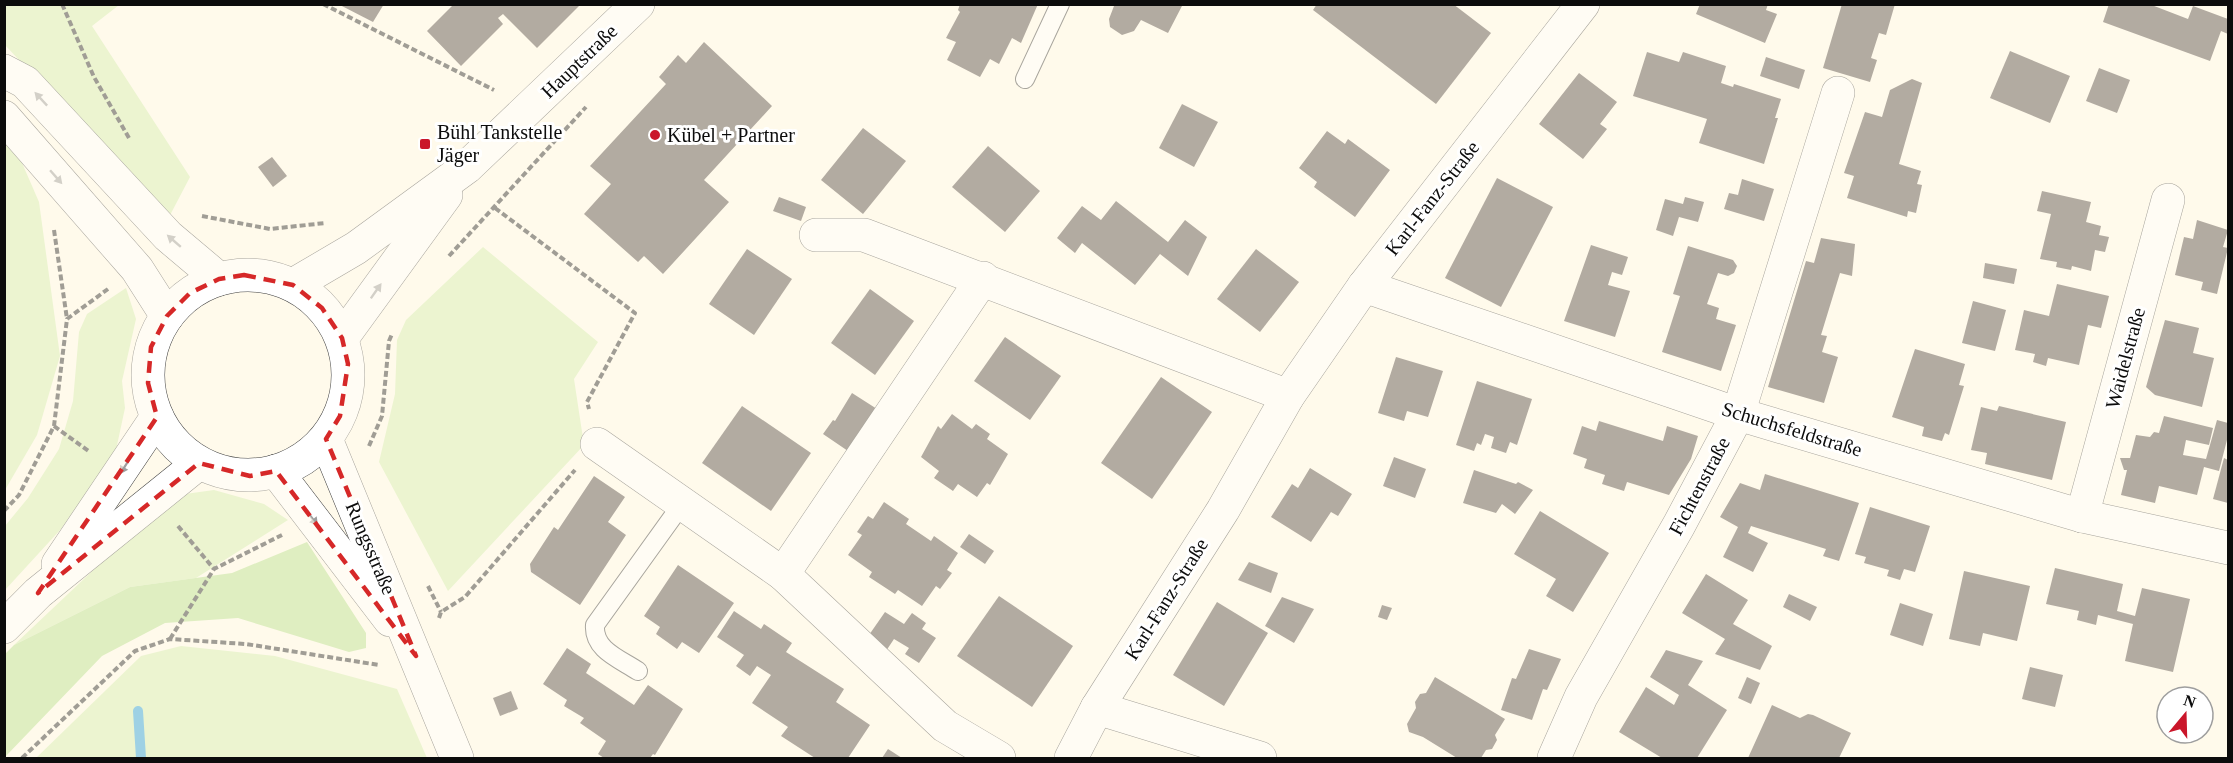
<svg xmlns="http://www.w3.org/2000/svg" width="2233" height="763" viewBox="0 0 2233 763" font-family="'Times New Roman',serif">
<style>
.green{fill:#d4eeb0}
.forest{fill:#b8e08e}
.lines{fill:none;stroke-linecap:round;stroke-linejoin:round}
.stream{stroke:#28a0dc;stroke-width:10}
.building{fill:#564c47}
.service-casing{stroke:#3f3f3f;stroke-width:20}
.minor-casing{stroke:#3f3f3f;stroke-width:34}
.tertiary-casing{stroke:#3f3f3f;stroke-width:34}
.path{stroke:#2e2e2e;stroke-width:4;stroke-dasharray:6 3;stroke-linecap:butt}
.service{stroke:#fff;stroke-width:18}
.minor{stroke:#fff;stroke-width:33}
.tertiary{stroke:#fff;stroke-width:33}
.oneway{fill:#9e9e9e}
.marked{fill:none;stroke:#d62828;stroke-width:4.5;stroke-dasharray:12 8;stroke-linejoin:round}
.poi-dot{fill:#ca162a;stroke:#fff;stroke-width:2}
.labels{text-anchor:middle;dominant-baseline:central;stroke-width:6;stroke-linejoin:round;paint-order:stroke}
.street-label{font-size:20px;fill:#0c0c0c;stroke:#fff}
.poi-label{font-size:20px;fill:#0c0c0c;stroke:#fff;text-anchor:start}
</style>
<rect width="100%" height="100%" fill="#fffaeb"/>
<!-- green -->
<g class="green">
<polygon points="5,5 119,5 92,26 190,177 168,219 5,45"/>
<polygon points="5,142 19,156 39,202 60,356 37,435 5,490"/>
<polygon points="483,247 598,342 574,379 584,445 448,591 379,462 395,394 397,340 406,320"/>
<polygon points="126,288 136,319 122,381 125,408 116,450 61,529 5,590 5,526 28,498 59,449 73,401 79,332 87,314"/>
<polygon points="214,490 264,504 288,520 196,578 130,587 14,645 123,542 185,494"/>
<polygon points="181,646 275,656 397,689 427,758 36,758 141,656"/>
</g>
<!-- forest -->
<polygon class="forest" points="307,542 366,633 366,648 349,652 238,618 165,623 102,656 5,757 5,654 14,645 130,587 232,573"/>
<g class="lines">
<!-- stream -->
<polyline class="stream" points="138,711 141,758"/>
</g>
<!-- building -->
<g class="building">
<polygon points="338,4 384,4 373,22"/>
<polygon points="454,4 581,4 537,48 503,14 498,18 503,24 461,66 427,31"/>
<polygon points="960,4 1038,4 1021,43 1012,38 999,64 990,59 980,77 947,60 956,42 946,38 960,12 958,10"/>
<polygon points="1110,4 1183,4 1168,33 1141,20 1134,31 1122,35 1110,27 1109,19 1114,6"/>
<polygon points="1317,4 1453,4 1491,33 1436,104 1313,10"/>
<polygon points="1700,4 1768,4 1766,10 1777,14 1765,43 1696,14"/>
<polygon points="1842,4 1895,4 1886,35 1879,33 1871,58 1877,60 1870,82 1823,68"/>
<polygon points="2109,4 2149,4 2188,19 2193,6 2228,19 2228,34 2221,31 2210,61 2103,22"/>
<polygon points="704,42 772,106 704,180 729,202 663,274 644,256 638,262 584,214 611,184 590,166 666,84 659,77 678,55 686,63"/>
<polygon points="2010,51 2070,76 2050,123 1990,98"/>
<polygon points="1647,52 1679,62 1683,52 1726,66 1721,83 1733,87 1734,84 1781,99 1775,118 1778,118 1764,164 1699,143 1707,119 1633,96"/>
<polygon points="1766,57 1805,70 1799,89 1760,76"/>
<polygon points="2099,68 2130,80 2117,113 2086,101"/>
<polygon points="1579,73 1617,102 1600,124 1607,129 1583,159 1539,124"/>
<polygon points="1912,79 1922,83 1899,164 1921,171 1917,184 1922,185 1916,213 1908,211 1907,217 1847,198 1854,176 1844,173 1865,112 1882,117 1890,90"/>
<polygon points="1182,104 1218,122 1194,167 1159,148"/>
<polygon points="863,128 906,161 863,214 821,180"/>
<polygon points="1327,131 1345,144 1348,139 1390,170 1355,217 1314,187 1317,182 1299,168"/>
<polygon points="988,146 1040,191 1005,232 952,187"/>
<polygon points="272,157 287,176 273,187 258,167"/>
<polygon points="1497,178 1553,207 1501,307 1445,278"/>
<polygon points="1742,179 1774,189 1764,221 1724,209 1729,193 1738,195"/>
<polygon points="2042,191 2091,202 2086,222 2101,226 2099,235 2109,237 2105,252 2095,250 2091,271 2072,266 2071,270 2056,267 2057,262 2040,259 2051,214 2037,211"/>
<polygon points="779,197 806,207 801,221 773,211"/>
<polygon points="1685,197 1704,202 1698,222 1679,217 1673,236 1656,230 1665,199 1683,204"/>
<polygon points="1116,201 1168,242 1185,220 1207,237 1188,276 1160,254 1135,285 1082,243 1075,253 1057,238 1082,206 1101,220"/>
<polygon points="2197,220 2228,230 2223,247 2228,248 2217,294 2201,290 2203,282 2175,275 2184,237 2193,239"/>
<polygon points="1821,238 1855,244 1852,276 1840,273 1821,335 1827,336 1822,352 1838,357 1824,403 1768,387 1806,261 1814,263"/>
<polygon points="1591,245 1628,257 1622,275 1612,272 1608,285 1630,291 1615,337 1564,321"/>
<polygon points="1688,246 1733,260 1737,266 1734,273 1728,276 1718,273 1707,304 1719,308 1716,319 1736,325 1721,371 1662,352 1680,296 1673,294"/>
<polygon points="747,249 792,279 754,335 709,304"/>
<polygon points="1256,249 1299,282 1260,332 1217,299"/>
<polygon points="1985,263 2017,269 2014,284 1983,278"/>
<polygon points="2057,284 2109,296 2101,328 2088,325 2079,365 2048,358 2046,366 2033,362 2035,354 2015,350 2024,310 2049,316"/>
<polygon points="870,289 914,321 875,375 831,343"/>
<polygon points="1973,301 2006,310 1995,351 1962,343"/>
<polygon points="2165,320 2199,328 2193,353 2214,358 2202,407 2155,395 2146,387"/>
<polygon points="1005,337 1061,376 1030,420 974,381"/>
<polygon points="1915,349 1965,364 1959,385 1964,386 1949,435 1945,433 1942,441 1922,436 1924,427 1892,417"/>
<polygon points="1396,357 1443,371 1428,417 1407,411 1404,421 1378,413"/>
<polygon points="1161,377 1212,412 1152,499 1101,463"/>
<polygon points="1477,381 1532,399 1517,445 1510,442 1506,453 1491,448 1494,437 1485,434 1481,445 1477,443 1474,451 1456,445"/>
<polygon points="852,393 877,409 848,451 823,434 833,420 835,421"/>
<polygon points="742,406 811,453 771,511 702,463"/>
<polygon points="1999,406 2066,422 2052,480 1985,464 1987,453 1971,450 1981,407 1997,411"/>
<polygon points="952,414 972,429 976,424 990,434 987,439 1008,454 990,485 987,483 977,497 958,484 953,491 934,478 939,471 921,457 938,426 941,429"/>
<polygon points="2164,416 2213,428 2209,445 2186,440 2183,455 2206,459 2217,420 2228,423 2228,436 2219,471 2204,467 2197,495 2159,486 2155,503 2121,495 2127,470 2124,470 2120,458 2130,458 2136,435 2150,437 2154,432 2159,433"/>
<polygon points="1599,421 1663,441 1667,426 1698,436 1691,459 1669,495 1627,482 1624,491 1602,484 1605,475 1584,468 1587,459 1573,454 1582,426 1596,431"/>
<polygon points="1394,457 1426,469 1415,498 1383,486"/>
<polygon points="2224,458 2228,460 2228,503 2213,499"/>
<polygon points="1310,468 1352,494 1338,516 1331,512 1311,542 1271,517 1292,484 1298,488"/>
<polygon points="1474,470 1516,484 1518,482 1533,490 1515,514 1502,504 1496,513 1463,503"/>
<polygon points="1765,474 1859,503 1839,561 1823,556 1826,549 1751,526 1748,533 1768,543 1753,572 1723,557 1738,527 1720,517 1740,483 1760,490"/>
<polygon points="594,476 625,497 608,522 626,535 580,605 531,572 530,564 554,527 558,530"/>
<polygon points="884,502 909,519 906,524 931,541 934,536 958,553 947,570 952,573 940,589 936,586 922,606 898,590 895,594 869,577 872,572 848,555 862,535 857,532 868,516 873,519"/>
<polygon points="1870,507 1930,526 1915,572 1904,569 1900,580 1887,576 1889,570 1864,563 1866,557 1855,554"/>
<polygon points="1540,511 1609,553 1573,612 1546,596 1556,579 1514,554"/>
<polygon points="969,534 994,551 985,564 960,547"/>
<polygon points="1249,562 1278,573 1271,593 1238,580"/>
<polygon points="678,565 734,603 699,653 682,642 677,649 656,634 660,627 644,616"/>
<polygon points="2055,568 2123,584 2117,611 2135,616 2142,588 2190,599 2173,672 2125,661 2133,624 2098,615 2096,625 2077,620 2079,611 2046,604"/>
<polygon points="1964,571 2030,586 2017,641 1983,633 1980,646 1949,639"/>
<polygon points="1706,574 1748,600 1733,624 1772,646 1760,670 1715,654 1725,639 1682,613"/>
<polygon points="1789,594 1817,607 1810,621 1783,607"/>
<polygon points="999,596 1073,646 1032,707 957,656"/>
<polygon points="1282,597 1314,609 1294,643 1265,626"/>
<polygon points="1217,602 1268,633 1224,706 1173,675"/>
<polygon points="1900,603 1933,614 1923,646 1890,635"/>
<polygon points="1382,605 1392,608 1387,620 1378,617"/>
<polygon points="734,611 761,629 764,624 792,643 786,652 844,689 836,702 870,725 848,758 815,758 781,736 788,727 752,703 771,675 757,666 750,676 736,666 744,655 717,637"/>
<polygon points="885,612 904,624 912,613 926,623 922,629 936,638 919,663 905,654 909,648 894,639 886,651 869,635"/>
<polygon points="567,648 591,664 586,673 634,705 648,685 683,709 655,755 653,754 650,758 604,758 598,754 606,741 580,723 584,718 564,706 567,700 543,684"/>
<polygon points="1529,649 1561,659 1547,690 1543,689 1532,720 1501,710 1512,678 1516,679"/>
<polygon points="1666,650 1703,661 1688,685 1727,710 1697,758 1662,758 1619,732 1646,687 1674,705 1679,695 1650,677"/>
<polygon points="2030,667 2063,675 2055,707 2022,699"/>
<polygon points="1435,677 1505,719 1495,735 1497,740 1492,749 1486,750 1481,758 1457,758 1423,737 1409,732 1407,724 1416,708 1415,702 1420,694 1426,693"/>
<polygon points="1747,677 1760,683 1751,704 1738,698"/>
<polygon points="511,691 518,709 500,716 493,698"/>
<polygon points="1772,705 1800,718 1808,714 1813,715 1851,733 1839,758 1748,758"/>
<polygon points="888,749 902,758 882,758"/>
</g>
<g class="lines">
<defs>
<g id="service">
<polyline points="1025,79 1060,4"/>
<path d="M638,671C620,659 593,650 595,625L682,504"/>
</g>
<g id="minor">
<polyline points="816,235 864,235 1288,396"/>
<polyline points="1364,286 1738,414 2082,516 2228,548"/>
<polyline points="597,444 783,574 945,726 999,758"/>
<polyline points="2082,516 2168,200"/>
<polyline points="783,574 983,278"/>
<polyline points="1097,708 1260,758"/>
<polyline points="1071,758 1097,708 1223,510 1288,396 1364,286 1583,4"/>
<polyline points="1554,758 1581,697 1679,525 1738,414 1838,93"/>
</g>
<g id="tertiary">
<polyline points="4,71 25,82 168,236 219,279"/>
<polyline points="4,117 137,269 167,316"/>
<circle cx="248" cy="375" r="100"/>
<polyline points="293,285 356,248 467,167 638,4"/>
<polyline points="342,338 446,195"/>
<polyline points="326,439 457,758"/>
<polyline points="276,471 390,620"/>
<polyline points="58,564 157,417"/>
<polyline points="4,627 38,593 199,463"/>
</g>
</defs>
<!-- service casing -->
<use href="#service" class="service-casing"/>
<!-- minor casing -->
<use href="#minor" class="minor-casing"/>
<!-- tertiary casing -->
<use href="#tertiary" class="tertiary-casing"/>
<!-- path -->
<g class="path">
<polyline points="62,4 94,77 129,138"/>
<polyline points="323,4 494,90"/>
<polyline points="495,208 635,313 587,402 589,409"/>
<polyline points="202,216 270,229 325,223"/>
<polyline points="54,230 67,319"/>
<polyline points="449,256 586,107"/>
<polyline points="54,426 90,452"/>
<polyline points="369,446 382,416 389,341 392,334"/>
<polyline points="4,511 19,495 54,426 67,319 108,289"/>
<polyline points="178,526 214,569"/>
<polyline points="428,586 441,612"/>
<polyline points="439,618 441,612 465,597 575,470"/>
<polyline points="170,639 214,569 282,535"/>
<polyline points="22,758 135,651 170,639 246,644 379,665"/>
</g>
<!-- service -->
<use href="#service" class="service"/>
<!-- minor -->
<use href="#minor" class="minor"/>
<!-- tertiary -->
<use href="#tertiary" class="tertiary"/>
</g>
<!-- one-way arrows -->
<defs><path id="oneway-solid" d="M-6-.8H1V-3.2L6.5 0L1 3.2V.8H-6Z" transform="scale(1.5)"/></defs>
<g class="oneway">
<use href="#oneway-solid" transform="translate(41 99) rotate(-133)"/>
<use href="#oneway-solid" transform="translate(56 177) rotate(49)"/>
<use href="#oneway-solid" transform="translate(174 241) rotate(-139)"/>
<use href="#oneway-solid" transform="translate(376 291) rotate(-55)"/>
<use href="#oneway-solid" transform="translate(125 466) rotate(122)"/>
<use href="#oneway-solid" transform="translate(312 518) rotate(52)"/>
</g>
<!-- marked area -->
<path d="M0 0H2233V763H0ZM244,275L293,285L322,308L342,338L348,364L340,416L326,439L416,656L276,471L250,476L199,463L38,593L157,417L148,383L151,347L167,316L190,293L219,279Z" fill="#fffaeb" fill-opacity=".55" fill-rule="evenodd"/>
<path class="marked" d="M244,275L293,285L322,308L342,338L348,364L340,416L326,439L416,656L276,471L250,476L199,463L38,593L157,417L148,383L151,347L167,316L190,293L219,279Z"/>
<!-- markers -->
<g class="poi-dot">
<circle cx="655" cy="135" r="6"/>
<rect x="419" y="138" width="12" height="12" rx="3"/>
</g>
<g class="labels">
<!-- street labels -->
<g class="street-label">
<text transform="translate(579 61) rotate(-44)">Hauptstraße</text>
<text transform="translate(1432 198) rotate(-52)">Karl-Fanz-Straße</text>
<text transform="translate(2125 358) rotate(-75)">Waidelstraße</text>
<text transform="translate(1792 429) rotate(17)">Schuchsfeldstraße</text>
<text transform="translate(1699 486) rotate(-62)">Fichtenstraße</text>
<text transform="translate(371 548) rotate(67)">Rungsstraße</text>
<text transform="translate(1166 599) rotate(-58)">Karl-Fanz-Straße</text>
</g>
<!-- poi labels -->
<g class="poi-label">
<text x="437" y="132">Bühl Tankstelle<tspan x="437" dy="23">Jäger</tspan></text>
<text x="667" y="135">Kübel + Partner</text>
</g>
</g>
<!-- border -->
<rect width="2233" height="763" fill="none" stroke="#0c0c0c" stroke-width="12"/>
<!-- north arrow -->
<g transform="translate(2185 715) rotate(19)"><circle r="28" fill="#ffffff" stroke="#9e9e9e" stroke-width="1.5"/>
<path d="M0-4.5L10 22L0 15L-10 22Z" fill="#ca162a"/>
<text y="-9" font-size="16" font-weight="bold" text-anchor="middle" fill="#0c0c0c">N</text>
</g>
</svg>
